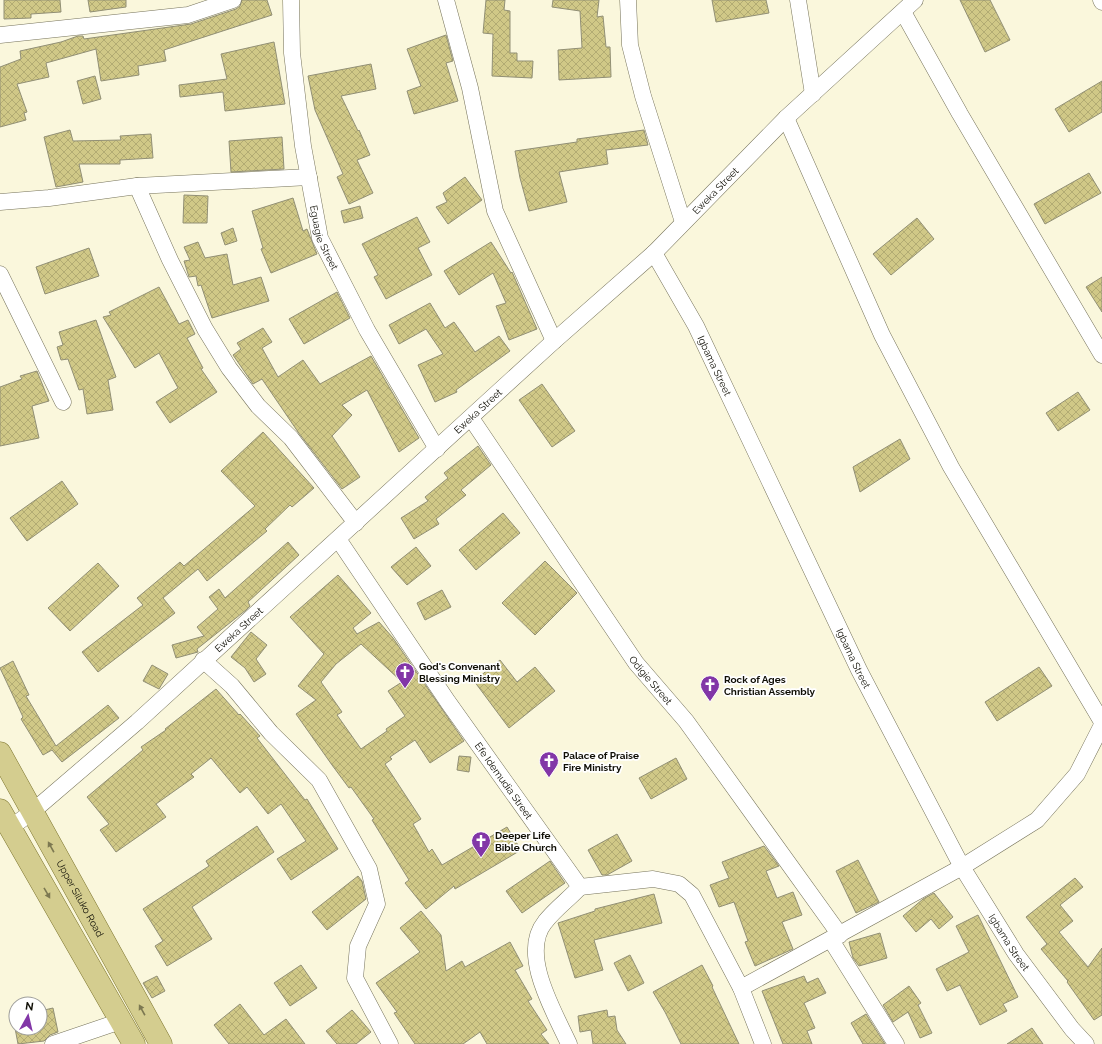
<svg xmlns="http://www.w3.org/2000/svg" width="1102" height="1044" viewBox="0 0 1102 1044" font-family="Raleway,sans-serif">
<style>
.building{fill:url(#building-cross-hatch);stroke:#918f75;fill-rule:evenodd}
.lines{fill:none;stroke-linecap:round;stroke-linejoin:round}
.street-casing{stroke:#76735b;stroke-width:17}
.primary-casing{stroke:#7d752f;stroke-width:23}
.street{stroke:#fff;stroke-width:16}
.primary{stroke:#d4cd8f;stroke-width:22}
.oneway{fill:#7c7851}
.labels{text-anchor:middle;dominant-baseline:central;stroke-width:3.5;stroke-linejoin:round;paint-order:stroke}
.street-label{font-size:10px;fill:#100f06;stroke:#fff}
.poi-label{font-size:10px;font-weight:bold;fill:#100f06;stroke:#fff;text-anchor:start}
</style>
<defs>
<pattern id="building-cross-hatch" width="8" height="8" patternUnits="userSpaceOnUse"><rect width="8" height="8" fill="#d0c887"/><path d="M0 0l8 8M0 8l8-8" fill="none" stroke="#b2ab73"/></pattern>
</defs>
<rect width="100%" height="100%" fill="#faf7dc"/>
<!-- building -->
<g class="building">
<polygon points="4,0 60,0 61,12 31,14 31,18 4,19"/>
<polygon points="88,0 126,0 126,7 90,12"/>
<polygon points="242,0 267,0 272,15 164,50 166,61 138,66 139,75 101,81 96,49 46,63 49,77 17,84 27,112 24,113 26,120 0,127 0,67 21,59 20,51 61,42 78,36 83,36 84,39 191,24 236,9 240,6"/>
<polygon points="486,0 505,0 504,10 510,11 510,53 517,53 517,61 533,61 532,78 492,76 493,34 483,33"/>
<polygon points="553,0 599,0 597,17 603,16 606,47 610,47 611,77 559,80 558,50 582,48 580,11 552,7"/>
<polygon points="712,0 766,0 769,13 716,22"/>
<polygon points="960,0 990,0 1010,40 985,52"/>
<polygon points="446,35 453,61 446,63 458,101 414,114 407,91 421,86 407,49"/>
<polygon points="274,42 285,104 225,111 223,92 180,97 179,85 227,79 221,54"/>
<polygon points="371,64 376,89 341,96 358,131 359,130 370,155 357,160 373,193 349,204 337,177 343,174 315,110 308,76"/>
<polygon points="95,76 101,99 83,104 77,81"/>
<polygon points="1102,81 1102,112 1069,132 1055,109"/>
<polygon points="70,130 73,141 121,140 120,136 151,134 153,158 120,160 120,164 79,164 83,182 56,187 44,137"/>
<polygon points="644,130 648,145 606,150 608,164 559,172 567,202 529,211 520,178 515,151 577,142 577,139"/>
<polygon points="282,137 284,169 231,172 229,141"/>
<polygon points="1089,173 1101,193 1045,224 1034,204"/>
<polygon points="465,177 482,200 448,224 436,207 447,202 443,193"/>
<polygon points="184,195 208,196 207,223 183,223"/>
<polygon points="293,198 303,231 307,229 317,254 271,273 261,249 263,248 252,211"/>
<polygon points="360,206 363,218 344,223 341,211"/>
<polygon points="417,217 430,242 418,248 432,275 386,299 374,277 378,275 362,244"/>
<polygon points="917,218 934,239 891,275 873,254"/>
<polygon points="233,228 237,241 225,245 221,233"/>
<polygon points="198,242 205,258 227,254 233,285 261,277 269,301 212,318 201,285 198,286 196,276 189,277 184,261 190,260 184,247"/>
<polygon points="491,242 511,273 512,272 537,329 509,340 496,306 506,303 493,273 459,295 444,271"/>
<polygon points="89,248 99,276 45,294 36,267"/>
<polygon points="1102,277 1102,312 1086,287"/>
<polygon points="159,287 179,324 188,320 195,334 187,338 203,368 201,369 217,392 170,423 156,402 178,388 159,353 135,368 103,317 111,315 109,312"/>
<polygon points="337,292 350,318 304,344 289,319"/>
<polygon points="430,303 445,328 454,322 475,352 499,336 510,351 456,390 457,392 435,402 418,365 443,354 426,329 399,344 389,325"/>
<polygon points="96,320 116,377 108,380 113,410 87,414 83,389 79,390 68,359 61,360 57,347 63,345 59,332"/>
<polygon points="263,328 272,342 262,348 278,377 303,360 320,384 371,356 419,438 399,452 367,390 342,405 352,415 332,436 360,477 342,489 298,432 262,379 253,384 233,355 241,349 237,343"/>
<polygon points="37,371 49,401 32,406 39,438 0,446 0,387 22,379 20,376"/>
<polygon points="542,384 575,431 552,447 519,400"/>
<polygon points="1078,392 1090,410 1058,431 1046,413"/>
<polygon points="263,432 314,488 292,507 290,505 265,529 267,531 207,581 198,569 163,598 175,613 98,672 82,652 143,605 137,598 180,562 184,566 255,506 221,471"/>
<polygon points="900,439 910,459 860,492 853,467"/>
<polygon points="478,446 491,465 461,490 466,495 436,519 439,524 414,539 401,518 428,501 425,497 448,478 444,473"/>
<polygon points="62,481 78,504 27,541 10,518"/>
<polygon points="503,513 520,533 476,570 459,550"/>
<polygon points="288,542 299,555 248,602 250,606 246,610 197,649 198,652 176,658 172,645 204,636 197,627 218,609 209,597 219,589 225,598"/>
<polygon points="416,547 431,566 407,585 391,567"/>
<polygon points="545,561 577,593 535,635 502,603"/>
<polygon points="98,563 119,586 70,631 48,608"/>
<path d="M338,575L371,613L353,628L357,634L379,622L393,638L464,741L430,763L415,740L390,757L392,759L385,764L421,819L413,824L429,852L432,849L442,865L507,827L521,850L455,889L454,886L426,909L405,883L409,880L372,820L374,819L351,787L349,788L332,765L296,714L316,700L298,686L324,654L290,617ZM361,644L402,682L388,691L405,716L386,729L387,731L361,749L337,715L342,712L321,682L336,664Z"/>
<polygon points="442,590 451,607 425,620 417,603"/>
<polygon points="251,632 267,645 256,659 266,674 254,682 245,668 231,657"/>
<polygon points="500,660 517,682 535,667 555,691 509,728 474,681"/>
<polygon points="13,661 29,695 26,696 56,746 108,705 119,718 62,762 52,750 43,755 21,719 23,717 0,668"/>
<polygon points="152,665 168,674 159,689 143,681"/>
<polygon points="1039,667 1052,686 997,721 985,702"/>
<polygon points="216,689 239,715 240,714 260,736 257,738 305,800 307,799 338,849 291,880 277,859 306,841 281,804 268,814 247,787 240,793 211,758 191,774 194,777 156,804 166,817 116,852 100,830 109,824 87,797 143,750 141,747 166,730 165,729"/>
<polygon points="459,756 471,757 469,772 457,770"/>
<polygon points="676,758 687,779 651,799 639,778"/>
<polygon points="257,826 274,852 192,907 212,939 167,966 155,946 163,941 143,909 209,866 206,861"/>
<polygon points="617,834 632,861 607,875 602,875 588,850"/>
<polygon points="764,846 779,866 766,871 777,898 793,892 802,915 782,922 793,949 755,966 745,942 748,941 734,902 719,907 710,885 729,878 722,862"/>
<polygon points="858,860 879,902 856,913 836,871"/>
<polygon points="550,861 565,883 522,913 506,891"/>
<polygon points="358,876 362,881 366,899 327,930 312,912"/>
<polygon points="1075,878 1083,887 1060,905 1073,921 1059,932 1088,967 1102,948 1102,1015 1094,1020 1067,982 1068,981 1041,949 1047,944 1026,917"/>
<polygon points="934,893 953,917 939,929 931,919 916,932 903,916 923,899"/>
<polygon points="654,894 662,923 594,940 603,970 575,978 558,923 595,911 595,909"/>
<polygon points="421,911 441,935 446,971 462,961 465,967 510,942 523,966 515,970 532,999 528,1001 547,1030 541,1034 549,1044 487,1044 480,1032 463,1044 415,1044 394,1013 397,1012 376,983 420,952 400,928"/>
<polygon points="978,915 1018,997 1003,1004 1007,1011 980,1025 960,985 947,991 936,969 969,952 956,926"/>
<polygon points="880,933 887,958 859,966 853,958 849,942"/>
<polygon points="630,955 644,983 628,991 614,963"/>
<polygon points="301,965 317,988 290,1006 274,983"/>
<polygon points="702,965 713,986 712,987 739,1044 681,1044 665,1012 653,992"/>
<polygon points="157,976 165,991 152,998 143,983"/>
<polygon points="804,976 807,983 818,978 826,993 804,1003 815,1028 807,1031 812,1044 783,1044 762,991"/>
<polygon points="909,986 921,1003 918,1005 932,1033 920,1038 908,1012 893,1022 883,1005"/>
<polygon points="240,1004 264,1035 286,1019 305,1044 229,1044 214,1025"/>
<polygon points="53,1008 58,1032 50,1035 44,1041 18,1044 15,1028 40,1028 40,1011"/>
<polygon points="352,1010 371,1032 356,1044 337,1044 326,1031"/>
<polygon points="607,1010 608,1017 615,1016 617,1030 626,1044 593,1044 591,1030 580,1032 578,1016"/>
<polygon points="866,1014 885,1044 863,1044 851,1023"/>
<polygon points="1032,1028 1043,1044 1007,1044"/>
</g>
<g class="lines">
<defs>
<g id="street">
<path id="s1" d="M291,0L292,53L303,146L320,238L367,330L437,449"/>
<polyline points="446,0 470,88 495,211 554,341"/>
<polyline points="628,0 630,45 643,96 683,222"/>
<polyline points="798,0 813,94"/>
<polyline points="1101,0 1102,2"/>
<polyline points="903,12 960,114 1102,355"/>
<polyline points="0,35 188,15 233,0"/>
<polyline points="786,118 882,335 951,467 1102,722"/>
<polyline points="137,186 170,260 205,329 229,368 258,406 291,438 356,523"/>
<polyline points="0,202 49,198 137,186 309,177"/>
<path id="s2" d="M654,253L696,326L859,670L962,867L1016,954L1072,1029L1086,1044"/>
<polyline points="0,274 63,402"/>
<path id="s3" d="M471,418L636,663L686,721L840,935"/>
<path id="s4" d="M338,539L448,702L580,887L653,879L679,884L692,895L741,988L763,1044"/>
<polyline points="203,660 232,686 271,733 319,780 369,869 377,904 358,946 355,978 390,1044"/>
<path id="s5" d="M10,828L32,812L137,722L554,341L654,253L786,118L915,0"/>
<polyline points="831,940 896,1044"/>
<polyline points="741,988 962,867 1037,820 1077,774 1102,725"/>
<polyline points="53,1044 121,1021"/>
<path d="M569,1044C555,1013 519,954 545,922C555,909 569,899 580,887"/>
</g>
<g id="primary">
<path id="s6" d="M0,753L161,1044"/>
<polyline points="0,810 134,1044"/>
</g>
</defs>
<!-- street casing -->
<use href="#street" class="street-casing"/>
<!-- primary casing -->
<use href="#primary" class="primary-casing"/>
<!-- street -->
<use href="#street" class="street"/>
<!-- primary -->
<use href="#primary" class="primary"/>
</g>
<!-- one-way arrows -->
<defs><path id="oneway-solid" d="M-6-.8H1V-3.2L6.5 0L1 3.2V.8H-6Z"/></defs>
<g class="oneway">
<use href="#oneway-solid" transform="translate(51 847) rotate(-119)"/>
<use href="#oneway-solid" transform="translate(47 893) rotate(60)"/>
<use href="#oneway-solid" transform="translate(142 1010) rotate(-119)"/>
</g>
<!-- icons -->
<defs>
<symbol id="church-pin" viewBox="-11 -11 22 30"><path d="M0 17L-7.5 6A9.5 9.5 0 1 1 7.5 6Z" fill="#8236a7" stroke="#fff"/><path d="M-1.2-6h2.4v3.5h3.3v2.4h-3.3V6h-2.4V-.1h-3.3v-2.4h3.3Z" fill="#fff"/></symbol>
</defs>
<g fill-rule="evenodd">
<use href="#church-pin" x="394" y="661" width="22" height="30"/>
<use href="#church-pin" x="699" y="674" width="22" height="30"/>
<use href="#church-pin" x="538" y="750" width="22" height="30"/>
<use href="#church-pin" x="470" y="830" width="22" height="30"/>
</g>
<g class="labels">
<!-- street labels -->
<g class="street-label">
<text stroke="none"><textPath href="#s5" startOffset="951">Eweka Street</textPath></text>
<text stroke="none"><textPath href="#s1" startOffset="241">Eguagie Street</textPath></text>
<text stroke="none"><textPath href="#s2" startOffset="128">Igbama Street</textPath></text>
<text stroke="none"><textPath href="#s5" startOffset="627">Eweka Street</textPath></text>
<text stroke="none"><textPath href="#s5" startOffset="303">Eweka Street</textPath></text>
<text stroke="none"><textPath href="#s2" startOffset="452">Igbama Street</textPath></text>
<text stroke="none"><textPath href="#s3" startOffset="318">Odigie Street</textPath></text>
<text stroke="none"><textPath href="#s4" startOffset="293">Efe Idemudia Street</textPath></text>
<text stroke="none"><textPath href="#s6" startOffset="166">Upper Siluko Road</textPath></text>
<text stroke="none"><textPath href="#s2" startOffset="776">Igbama Street</textPath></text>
</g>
<!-- poi labels -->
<g class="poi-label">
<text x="419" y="666">God's Convenant<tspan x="419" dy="12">Blessing Ministry</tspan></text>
<text x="724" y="679">Rock of Ages<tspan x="724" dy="12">Christian Assembly</tspan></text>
<text x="563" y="755">Palace of Praise<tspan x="563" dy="12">Fire Ministry</tspan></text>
<text x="495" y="835">Deeper Life<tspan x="495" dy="12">Bible Church</tspan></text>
</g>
</g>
<!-- north arrow -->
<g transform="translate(28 1016) rotate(8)"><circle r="19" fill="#ffffff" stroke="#9f9f9b"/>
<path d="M0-3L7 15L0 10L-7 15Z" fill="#8236a7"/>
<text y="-6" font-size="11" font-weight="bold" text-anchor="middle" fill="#100f06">N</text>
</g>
</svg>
